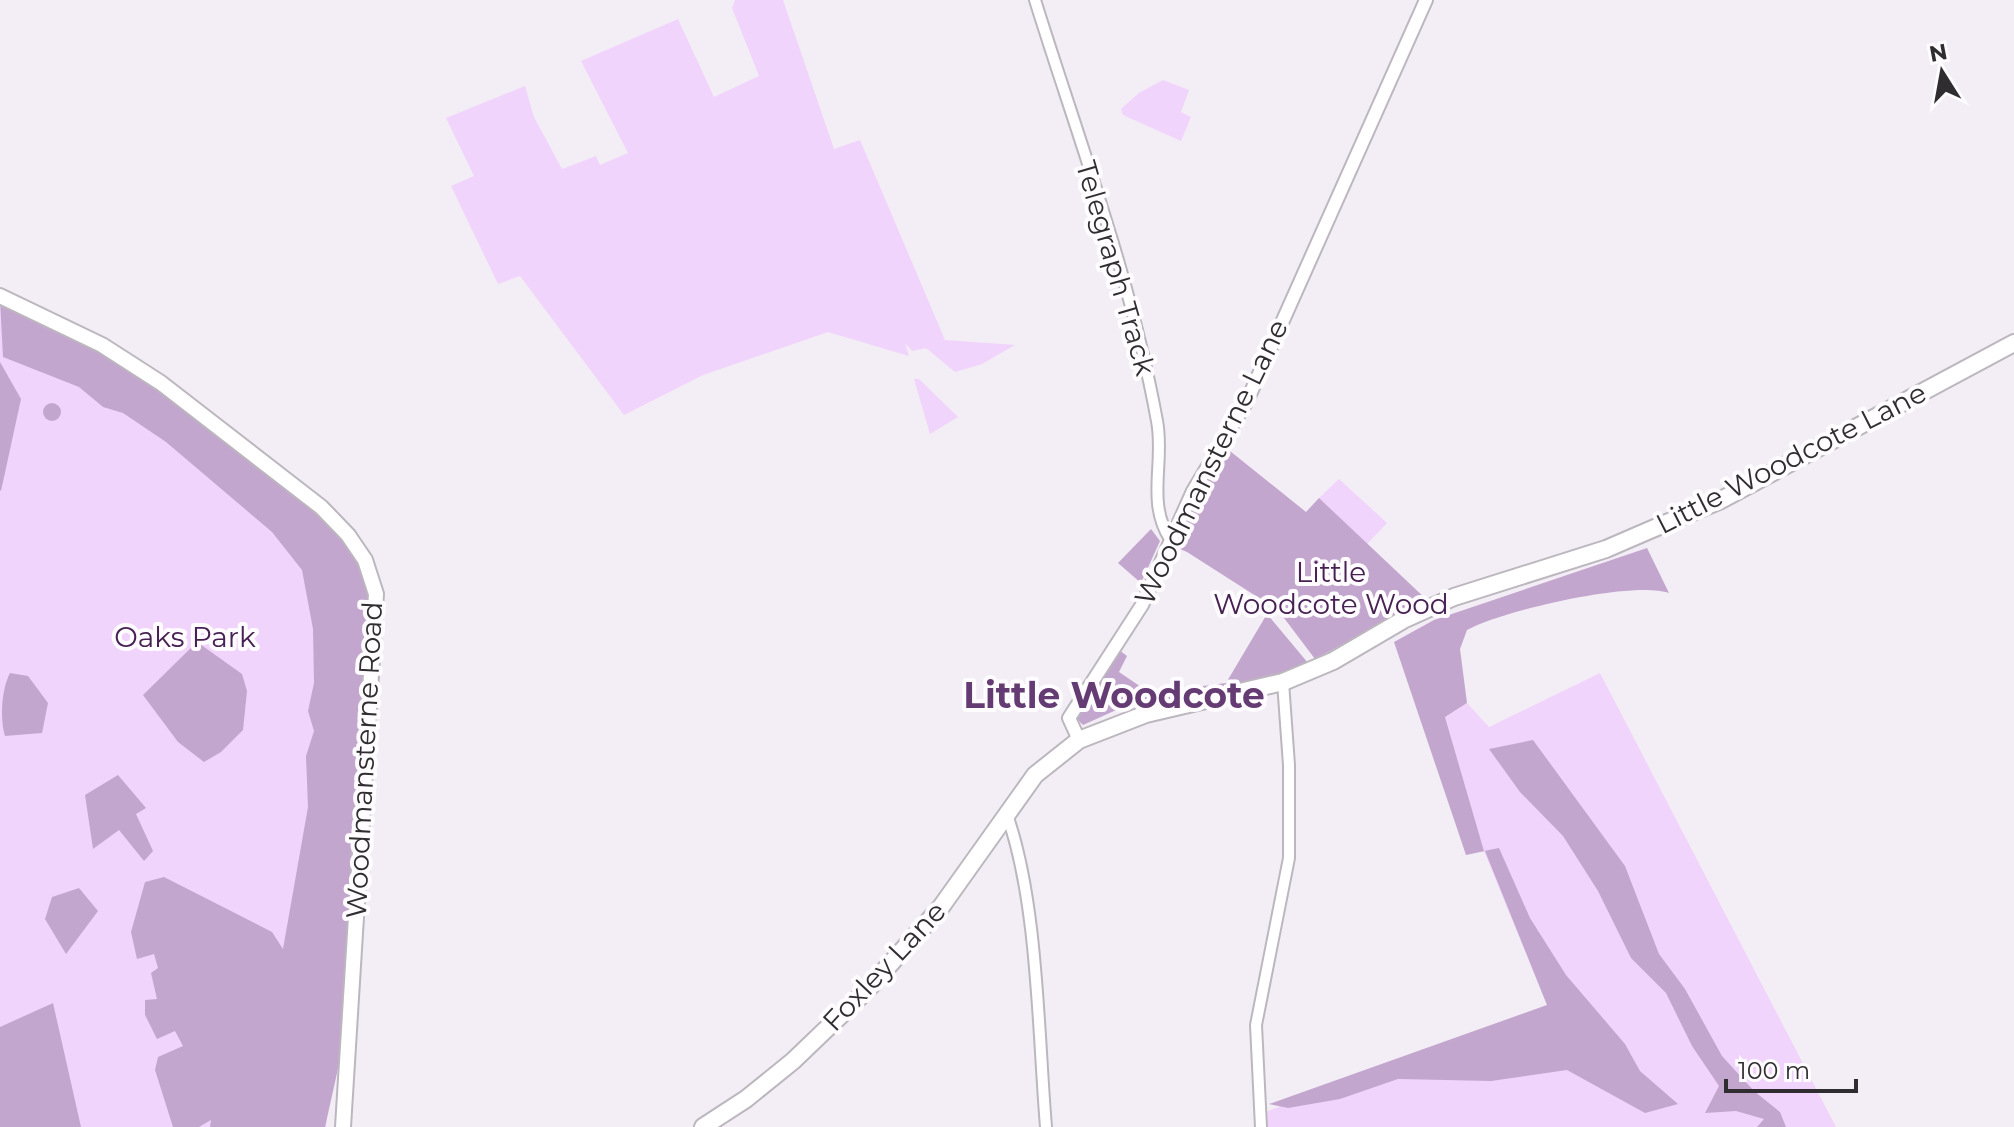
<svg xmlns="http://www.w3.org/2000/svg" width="2014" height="1127" viewBox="0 0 2014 1127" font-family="Montserrat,sans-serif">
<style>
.green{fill:#f1d4fc}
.forest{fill:#c3a6cd}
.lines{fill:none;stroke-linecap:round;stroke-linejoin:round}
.minor-casing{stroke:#bcb7be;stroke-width:14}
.tertiary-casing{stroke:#bcb7be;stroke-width:16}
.secondary-casing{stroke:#bcb7be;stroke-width:18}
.primary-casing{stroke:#bcb7be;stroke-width:20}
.minor{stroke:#fff;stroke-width:10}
.tertiary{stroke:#fff;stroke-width:12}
.secondary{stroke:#fff;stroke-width:14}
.primary{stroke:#fff;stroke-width:16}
.labels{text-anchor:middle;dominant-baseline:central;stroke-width:8;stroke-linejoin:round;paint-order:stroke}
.street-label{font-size:28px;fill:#2f2d30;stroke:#fefcff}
.park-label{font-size:28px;fill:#462152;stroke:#fefcff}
.district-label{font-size:36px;font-weight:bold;fill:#643b72;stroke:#fefcff}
</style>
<rect width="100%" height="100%" fill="#f3edf5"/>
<!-- green -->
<g class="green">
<polygon points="735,0 783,0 834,149 860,140 945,340 1015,345 982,364 955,372 926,348 912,351 905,343 909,356 828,332 703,375 624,415 520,276 498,284 451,186 474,176 446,118 525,86 534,117 562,169 596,156 600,165 628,153 581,61 678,19 714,97 759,76 732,8"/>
<polygon points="1163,80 1189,90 1181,112 1191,117 1181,141 1123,115 1121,109 1139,93"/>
<polygon points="0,300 376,594 326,1127 0,1127"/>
<polygon points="914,379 919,379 958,417 930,434"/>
<polygon points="1339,479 1387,523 1367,544 1319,498"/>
<polygon points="1600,673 1836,1127 1268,1127 1263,1113 1547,1005 1484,851 1445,717 1467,703 1489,727"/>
</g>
<!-- forest -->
<g class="forest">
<polygon points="0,300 102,345 348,535 376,595 371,820 358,979 325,1127 210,1127 211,1120 199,1127 173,1127 155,1070 158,1057 183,1046 175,1031 157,1039 145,1015 145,1000 157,999 151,973 158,968 154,954 137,959 131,932 145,882 164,877 272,932 283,949 308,807 306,756 314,731 308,711 314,683 313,629 302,570 272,532 166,442 123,413 103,407 79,387 3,357"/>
<polygon points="0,362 21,399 1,491 0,490"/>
<circle cx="52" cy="412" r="9"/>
<polygon points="1225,447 1306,512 1319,498 1427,600 1315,659 1278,610 1187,552 1173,546 1196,492"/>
<polygon points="1151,529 1160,541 1141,583 1118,563"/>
<path d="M1647,548L1669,593C1633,580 1501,611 1467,630L1460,649L1467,703L1445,717L1484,851L1499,848L1530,918L1566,975L1625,1044L1640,1071L1678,1104L1645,1113L1567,1070L1491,1081L1398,1079L1340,1099L1288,1108L1269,1104L1547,1005L1485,851L1466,855L1394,642L1434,620Z"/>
<polygon points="1267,614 1308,663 1279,674 1114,711 1083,725 1078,720 1078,714 1119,650 1127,656 1119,672 1150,693 1226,683"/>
<polygon points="197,642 242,674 247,691 243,730 221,752 204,762 178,742 143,695"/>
<path d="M10,673L28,676L48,703L42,733L5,736C0,720 1,690 10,673Z"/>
<polygon points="1533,740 1625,866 1659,954 1685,989 1722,1056 1754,1091 1780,1112 1786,1127 1757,1127 1764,1119 1736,1111 1705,1113 1719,1086 1692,1046 1666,993 1631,958 1598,891 1563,836 1520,792 1489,749"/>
<polygon points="118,775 146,808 136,814 153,851 144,861 119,830 93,849 85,795"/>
<polygon points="79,888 98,911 66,954 45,919 52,897"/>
<polygon points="53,1003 81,1127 0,1127 0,1027"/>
</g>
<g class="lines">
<defs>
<g id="minor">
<path d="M1035,0C1078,138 1131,278 1157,421C1165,462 1146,502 1170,539"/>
<path d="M1006,812C1038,900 1038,1032 1046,1127"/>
<polyline points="1261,1127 1256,1025 1289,858 1289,765 1283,682"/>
</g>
<polyline id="tertiary" points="1079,740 1069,718 1142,605 1193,491 1247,401 1426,0"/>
<polyline id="secondary" points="0,296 102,345 161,383 321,507 348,535 365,560 376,594 343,1127"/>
<polyline id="primary" points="703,1127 746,1099 793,1061 867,990 941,907 1035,775 1079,740 1146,714 1283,682 1333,661 1403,620 1454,597 1606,549 1650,530 1721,500 2014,343"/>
</defs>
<!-- minor casing -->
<use href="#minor" class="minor-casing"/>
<!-- tertiary casing -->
<use href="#tertiary" class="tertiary-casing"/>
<!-- secondary casing -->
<use href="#secondary" class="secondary-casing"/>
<!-- primary casing -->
<use href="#primary" class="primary-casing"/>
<!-- minor -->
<use href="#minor" class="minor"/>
<!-- tertiary -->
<use href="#tertiary" class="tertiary"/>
<!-- secondary -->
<use href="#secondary" class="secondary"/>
<!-- primary -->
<use href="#primary" class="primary"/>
</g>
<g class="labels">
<!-- street labels -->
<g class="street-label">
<text transform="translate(1116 268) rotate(74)">Telegraph Track</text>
<text transform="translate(1791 458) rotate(-27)">Little Woodcote Lane</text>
<text transform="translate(1211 462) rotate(-64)">Woodmansterne Lane</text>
<text transform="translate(364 760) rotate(-87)">Woodmansterne Road</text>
<text transform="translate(884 966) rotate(-47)">Foxley Lane</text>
</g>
<!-- park labels -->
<g class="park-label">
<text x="1331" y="572">Little<tspan x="1331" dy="32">Woodcote Wood</tspan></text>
<text x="185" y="637">Oaks Park</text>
</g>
<!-- district labels -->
<g class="district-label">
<text x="1114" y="695">Little Woodcote</text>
</g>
</g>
<!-- north arrow -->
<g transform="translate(1942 72) rotate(349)" stroke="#fefcff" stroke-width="6" paint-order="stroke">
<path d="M0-6L14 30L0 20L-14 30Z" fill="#2f2d30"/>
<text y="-12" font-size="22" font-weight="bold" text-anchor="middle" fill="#2f2d30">N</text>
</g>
<!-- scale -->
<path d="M1726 1079v12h130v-12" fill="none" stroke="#2f2d30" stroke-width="4"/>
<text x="1738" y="1079" font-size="24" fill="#2f2d30" stroke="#fefcff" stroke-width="6" paint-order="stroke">100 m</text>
</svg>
